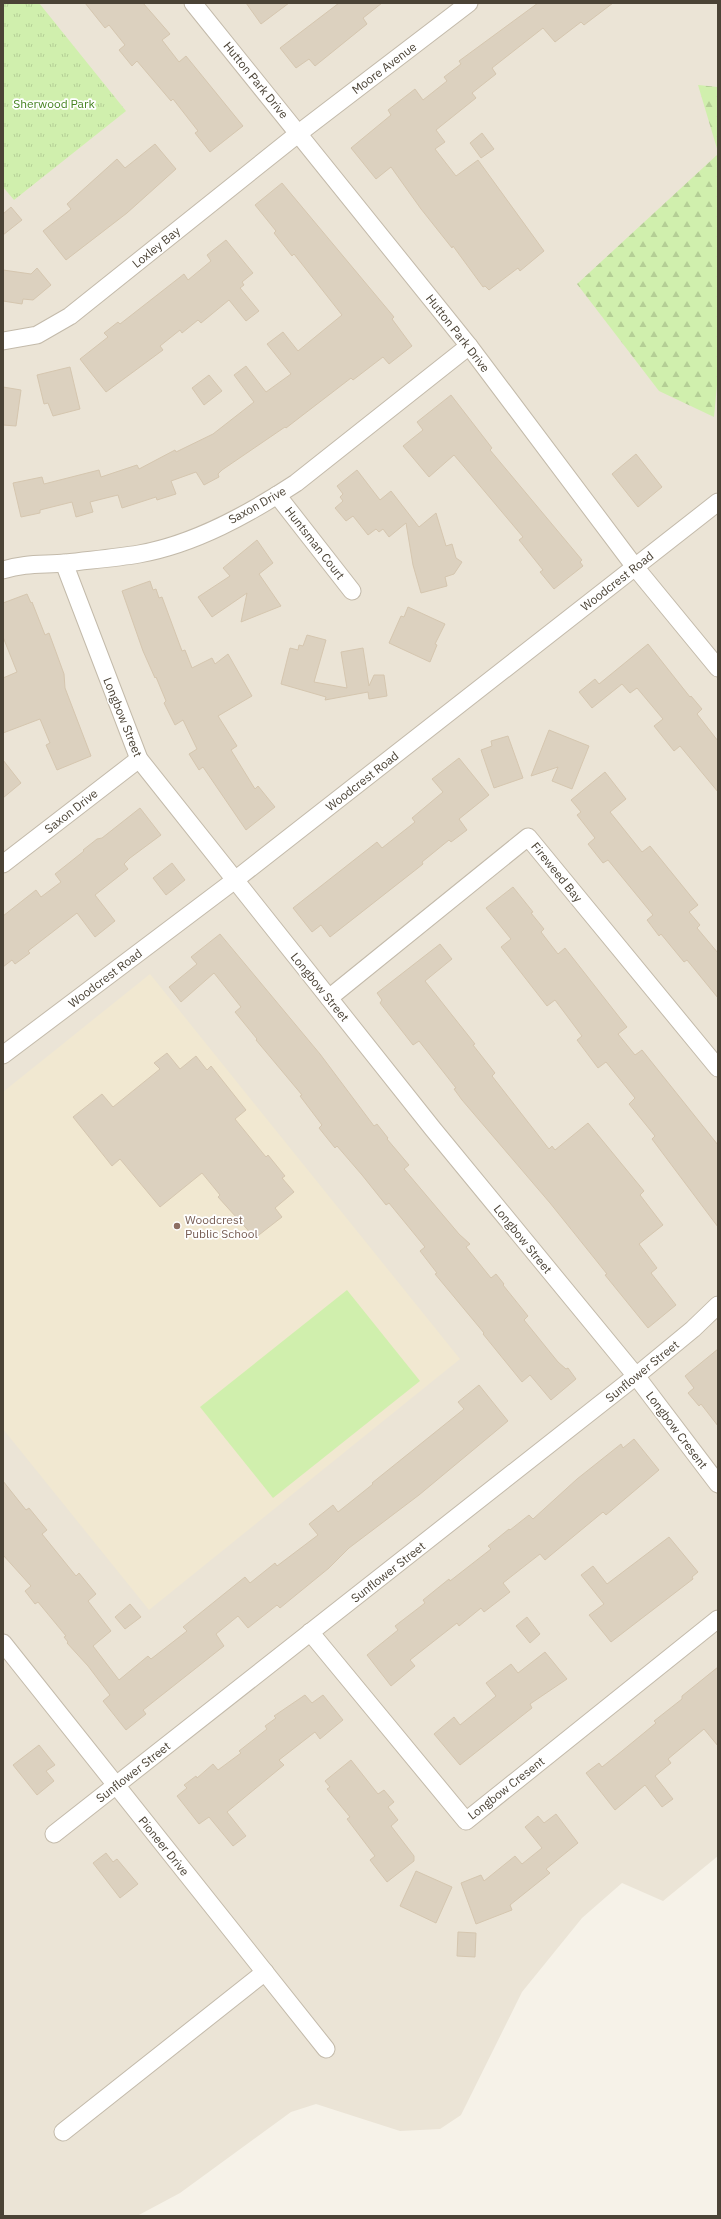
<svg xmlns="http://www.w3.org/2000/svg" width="721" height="2219" viewBox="0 0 721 2219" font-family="'IBM Plex Sans',sans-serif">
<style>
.residential{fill:#ebe4d6}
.education{fill:#f1e8d1}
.grass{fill:#d0efad}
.forest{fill:url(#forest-firs)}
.park{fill:url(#park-tufts)}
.building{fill:#dcd1bf;stroke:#d5c6af}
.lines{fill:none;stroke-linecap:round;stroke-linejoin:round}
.street-casing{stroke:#c3baaa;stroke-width:19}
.street{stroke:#fff;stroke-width:17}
.education-dot{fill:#8d6e63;stroke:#fff;stroke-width:1.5}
.labels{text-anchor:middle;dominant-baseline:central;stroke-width:3.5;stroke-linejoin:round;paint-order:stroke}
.street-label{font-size:12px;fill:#4b4336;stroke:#fff}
.park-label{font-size:12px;fill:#468421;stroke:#fff}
.education-label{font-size:12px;fill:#785e54;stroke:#fff;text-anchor:start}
</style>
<defs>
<pattern id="forest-firs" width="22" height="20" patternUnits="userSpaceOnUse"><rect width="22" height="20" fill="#d0efad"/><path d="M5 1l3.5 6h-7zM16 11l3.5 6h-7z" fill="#b4ce95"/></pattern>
<pattern id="park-tufts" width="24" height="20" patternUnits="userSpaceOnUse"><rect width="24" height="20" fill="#d0efad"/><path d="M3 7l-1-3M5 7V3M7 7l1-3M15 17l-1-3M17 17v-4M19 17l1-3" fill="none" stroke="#b4ce95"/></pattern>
</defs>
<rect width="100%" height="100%" fill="#f6f2e8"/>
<!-- residential -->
<polygon class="residential" points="3,3 718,3 718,1856 663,1901 622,1883 582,1918 522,1992 461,2115 440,2129 400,2131 316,2104 291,2112 180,2193 137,2216 3,2216"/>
<!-- education -->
<polygon class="education" points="150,974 460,1359 149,1610 3,1429 3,1092"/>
<!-- grass -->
<polygon class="grass" points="347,1290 420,1381 273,1498 200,1407"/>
<!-- forest -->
<g class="forest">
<polygon points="698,85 718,87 718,152"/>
<polygon points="718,154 718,374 714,417 659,391 577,284"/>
</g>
<!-- park -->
<polygon class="park" points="3,3 39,3 126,111 14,200 3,187"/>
<!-- building -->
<g class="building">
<polygon points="85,3 143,3 170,34 162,40 179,62 186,56 243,126 210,152 195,133 198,131 173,99 171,101 137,61 132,66 119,50 125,45 109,25 105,28"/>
<polygon points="246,3 289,3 261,24"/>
<polygon points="339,3 382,3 363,18 367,24 315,66 309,59 296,68 280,48"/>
<polygon points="538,3 613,3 584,25 581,22 555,42 543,28 492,68 496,74 472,93 476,98 436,130 445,142 435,149 456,176 478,160 544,251 520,271 518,268 489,290 485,286 483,287 453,246 452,248 421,209 391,167 376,179 351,148 391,115 388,110 415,89 423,100 447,81 444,77 461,64 459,61"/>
<polygon points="482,133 494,149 481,158 470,143"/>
<polygon points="155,144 176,169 127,213 66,260 43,231 71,209 67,204 117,159 125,168"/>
<polygon points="282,183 394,317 392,319 412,346 389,364 383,357 353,380 351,378 286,428 285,427 222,470 218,474 219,477 204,485 196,472 171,481 176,494 157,500 156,497 122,508 118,495 90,502 93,512 76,517 72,502 40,510 40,513 21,517 13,483 42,477 44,484 99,470 101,477 137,465 139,469 175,450 176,452 213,434 254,402 234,375 246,366 266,392 291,374 267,344 283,332 298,351 342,315 294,254 292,256 274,233 276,231 255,205"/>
<polygon points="11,207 22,220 3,235 3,214"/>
<polygon points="226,240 253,273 242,282 244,285 240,288 259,311 246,321 229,300 201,323 198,320 182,333 180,330 160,346 163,350 106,392 80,359 108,337 104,333 118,322 120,324 184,274 188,280 211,261 207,255"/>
<polygon points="37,268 51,285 33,300 23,299 22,304 3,301 3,270 31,274"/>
<polygon points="70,367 80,409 53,416 48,403 44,404 37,375"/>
<polygon points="209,375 222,391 204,405 192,388"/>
<polygon points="3,387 21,390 16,426 3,425"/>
<polygon points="451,395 492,448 490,450 582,560 580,562 583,566 554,589 540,572 543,570 519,540 523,537 454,455 429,477 403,446 423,430 417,422"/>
<polygon points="636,454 662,487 638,507 612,474"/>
<polygon points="357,470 380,500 391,491 419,527 436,513 446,546 452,544 456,558 462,562 454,574 445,577 447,586 421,593 413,565 406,523 389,537 383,529 379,532 376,529 368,535 353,516 346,521 335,508 343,501 340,497 343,494 337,486"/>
<polygon points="257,540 273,563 259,574 281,606 241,622 247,593 212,617 198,597 230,576 223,568"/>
<polygon points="150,581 153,590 156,589 159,598 162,597 182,651 185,650 192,668 212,658 215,664 228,654 252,696 218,716 237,746 231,750 255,789 258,786 275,807 246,830 203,767 199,770 189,754 197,749 183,720 175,725 164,703 166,701 156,677 155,678 143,651 122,591"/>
<polygon points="27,594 31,603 32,602 45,635 49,633 56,652 64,674 65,688 91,756 57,770 46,745 50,743 40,719 3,733 3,678 17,672 3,637 3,603"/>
<polygon points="408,607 445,624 435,644 437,645 430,662 389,643 401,616 404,617"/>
<polygon points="307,635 326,640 314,682 347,688 341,652 363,648 369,686 374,675 384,675 387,696 369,699 368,692 325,700 326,697 281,684 290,648 298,650 299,645 303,646"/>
<polygon points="648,644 690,697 691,696 702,709 697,714 718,741 718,792 680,746 674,751 654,726 663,719 637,688 630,693 622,684 592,708 579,692 595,679 599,684"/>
<polygon points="549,730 589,746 572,789 552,781 558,767 531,776"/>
<polygon points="508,736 523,778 494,788 481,750 492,746 491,741"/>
<polygon points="459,758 489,795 459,819 467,830 451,842 449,840 422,862 423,864 418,868 330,937 321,925 312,932 293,908 377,842 382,848 415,822 412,818 443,792 432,779"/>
<polygon points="3,760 21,783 3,798"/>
<polygon points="605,772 626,799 610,812 642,852 650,846 698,905 689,912 700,925 697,928 718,953 718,998 687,960 684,962 661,934 659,936 647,920 653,915 608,860 603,863 588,844 595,838 577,815 581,812 571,800"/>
<polygon points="140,808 161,835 130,858 124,864 128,869 95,895 115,921 95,937 77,913 28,951 30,953 15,964 12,960 3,967 3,916 36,890 41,897 61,882 55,874 84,851 83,850 97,839 102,838"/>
<polygon points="172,863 185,880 166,895 153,878"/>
<polygon points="513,887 533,912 531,913 544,929 541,932 558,954 565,948 627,1027 618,1034 635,1055 642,1050 718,1145 718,1227 652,1139 655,1136 629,1104 635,1098 606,1062 598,1068 577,1040 582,1036 555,1000 547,1006 501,947 511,939 486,908"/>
<polygon points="220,934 320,1054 374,1126 377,1124 388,1138 387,1139 409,1165 404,1169 459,1234 470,1244 466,1247 491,1278 496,1274 504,1284 503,1285 528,1316 524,1320 558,1362 566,1369 568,1368 576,1379 551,1400 530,1375 522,1382 483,1334 484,1333 435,1274 437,1273 420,1251 425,1247 389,1203 386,1205 362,1175 337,1146 335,1148 319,1128 322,1125 300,1096 302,1095 256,1040 257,1039 235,1012 241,1007 214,973 181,1002 169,987 197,964 191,957"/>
<polygon points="440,944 452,959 425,981 475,1044 473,1045 495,1073 492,1076 549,1149 552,1146 555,1150 588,1123 644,1191 640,1195 663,1225 639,1244 657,1268 651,1273 676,1305 648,1328 605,1275 607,1274 550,1203 462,1100 454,1089 456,1088 419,1041 413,1045 380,1003 382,1000 377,993"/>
<polygon points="167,1053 180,1069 196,1056 207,1070 211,1066 246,1110 235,1119 266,1157 268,1155 285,1176 282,1178 294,1192 275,1208 282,1217 255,1238 218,1197 220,1195 202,1173 160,1207 120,1159 112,1166 73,1117 102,1094 113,1107 160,1069 154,1063"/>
<polygon points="718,1349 718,1426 701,1404 699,1406 688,1393 694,1388 685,1376"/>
<polygon points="479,1385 508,1421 419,1495 349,1548 329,1568 280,1608 277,1605 248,1628 238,1616 216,1634 224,1646 143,1710 146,1714 126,1730 103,1701 110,1695 88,1666 67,1643 68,1642 64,1637 66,1636 38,1602 35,1604 25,1591 31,1586 3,1555 3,1481 26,1510 29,1508 47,1530 42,1534 76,1576 79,1573 96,1594 88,1601 111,1631 93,1646 119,1680 148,1656 151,1659 187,1631 183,1627 245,1577 250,1583 275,1563 277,1566 318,1535 309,1524 333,1505 338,1512 373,1484 372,1483 464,1409 458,1402"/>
<polygon points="634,1439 659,1470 606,1515 603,1512 545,1560 540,1554 503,1583 510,1592 484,1612 481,1608 459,1626 457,1623 410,1660 415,1666 391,1686 367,1655 398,1630 395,1626 425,1603 423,1600 449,1579 450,1581 491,1549 488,1546 509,1529 510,1530 529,1515 533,1519 577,1479 621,1444 623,1448"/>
<polygon points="669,1537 698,1572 692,1577 693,1579 611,1642 589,1615 604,1604 581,1575 593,1566 607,1584"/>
<polygon points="130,1604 141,1617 125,1629 115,1617"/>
<polygon points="527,1617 540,1634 530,1643 516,1626"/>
<polygon points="545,1652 567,1679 530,1704 532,1708 460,1765 434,1734 454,1717 460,1725 496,1696 486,1683 511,1664 518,1673"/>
<polygon points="718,1667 718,1746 704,1729 668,1759 671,1763 655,1776 673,1799 662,1807 645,1785 615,1810 586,1773 599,1763 602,1767 622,1751 656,1723 654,1721 682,1699 682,1696"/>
<polygon points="305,1695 312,1703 323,1695 343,1720 320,1739 315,1732 279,1760 284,1765 227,1812 246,1836 233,1846 209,1817 199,1824 177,1796 187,1788 184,1785 196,1776 197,1778 213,1764 218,1770 241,1753 239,1751 267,1729 265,1726 276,1718 274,1716"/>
<polygon points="39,1745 55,1765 46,1771 54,1781 37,1795 13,1765"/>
<polygon points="351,1760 378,1794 384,1790 394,1802 388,1807 398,1820 391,1826 414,1856 414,1861 387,1882 370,1860 375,1856 347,1819 350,1817 327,1789 330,1787 325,1781"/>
<polygon points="556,1814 578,1843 546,1869 550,1873 510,1905 512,1910 476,1924 461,1883 481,1875 484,1881 515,1856 522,1864 542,1848 525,1827 538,1816 544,1823"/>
<polygon points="106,1853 113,1862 117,1859 138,1884 120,1898 93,1863"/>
<polygon points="416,1871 452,1887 436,1923 400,1906"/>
<polygon points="458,1932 476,1933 475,1957 457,1956"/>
</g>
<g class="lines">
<defs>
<g id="street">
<polyline points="193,3 469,346 635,567 718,668"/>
<polyline points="3,341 37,335 70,316 299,133 469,3"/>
<polyline points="277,495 352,591"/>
<polyline points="64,563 139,759 433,1129 636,1376 718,1484"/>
<path d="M3,570C25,563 43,565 66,563C90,560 115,558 139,554C195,544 249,514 296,483L469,346"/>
<polyline points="3,864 139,759"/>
<polyline points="329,998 528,837 718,1068"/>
<polyline points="3,1055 235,880 718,502"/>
<polyline points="310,1632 466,1821 718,1619"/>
<polyline points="3,1643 326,2049"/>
<polyline points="54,1834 636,1376 693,1329 718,1305"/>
<polyline points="63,2132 265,1972"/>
</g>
</defs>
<!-- street casing -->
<use href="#street" class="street-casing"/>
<!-- street -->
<use href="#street" class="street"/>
</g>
<!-- markers -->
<circle class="education-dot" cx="177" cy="1226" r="4"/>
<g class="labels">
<!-- street labels -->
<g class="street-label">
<text transform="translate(384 68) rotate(-37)">Moore Avenue</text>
<text transform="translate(256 80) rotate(51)">Hutton Park Drive</text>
<text transform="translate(156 247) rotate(-39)">Loxley Bay</text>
<text transform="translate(458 333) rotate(52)">Hutton Park Drive</text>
<text transform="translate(257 505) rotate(-29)">Saxon Drive</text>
<text transform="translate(315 543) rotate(52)">Huntsman Court</text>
<text transform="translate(617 581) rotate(-38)">Woodcrest Road</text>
<text transform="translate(123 717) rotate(68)">Longbow Street</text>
<text transform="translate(362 781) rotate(-38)">Woodcrest Road</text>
<text transform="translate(71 811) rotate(-38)">Saxon Drive</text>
<text transform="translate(557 872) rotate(51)">Fireweed Bay</text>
<text transform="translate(105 978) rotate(-37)">Woodcrest Road</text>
<text transform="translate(320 987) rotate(51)">Longbow Street</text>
<text transform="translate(523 1239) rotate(51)">Longbow Street</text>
<text transform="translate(642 1371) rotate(-39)">Sunflower Street</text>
<text transform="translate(677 1430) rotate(53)">Longbow Cresent</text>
<text transform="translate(388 1572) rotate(-38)">Sunflower Street</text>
<text transform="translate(133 1772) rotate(-38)">Sunflower Street</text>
<text transform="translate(506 1788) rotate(-38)">Longbow Cresent</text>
<text transform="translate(164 1846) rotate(51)">Pioneer Drive</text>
</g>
<!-- park labels -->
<g class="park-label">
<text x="54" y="103">Sherwood Park</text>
</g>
<!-- education labels -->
<g class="education-label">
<text x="185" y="1219">Woodcrest<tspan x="185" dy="14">Public School</tspan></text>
</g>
</g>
<!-- border -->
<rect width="721" height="2219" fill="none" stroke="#4b4336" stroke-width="8"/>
</svg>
